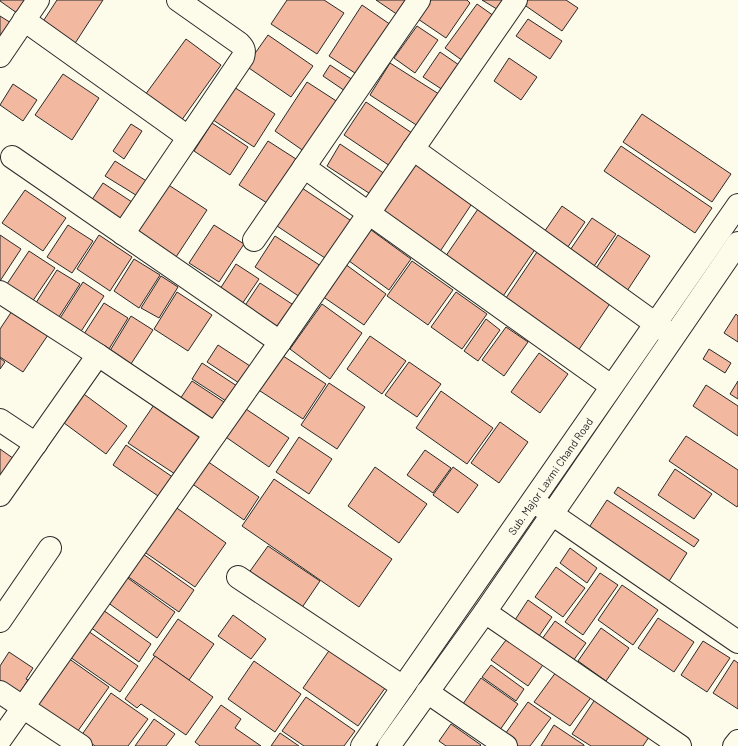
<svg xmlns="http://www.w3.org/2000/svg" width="738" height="746" viewBox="0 0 738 746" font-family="Barlow,sans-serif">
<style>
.building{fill:#f2b8a0;stroke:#2b2b2b}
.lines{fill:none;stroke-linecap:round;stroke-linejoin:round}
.minor-casing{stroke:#2b2b2b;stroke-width:24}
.major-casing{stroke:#2b2b2b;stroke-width:24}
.minor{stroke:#fdfbea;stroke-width:22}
.major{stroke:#fdfbea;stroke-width:22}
.labels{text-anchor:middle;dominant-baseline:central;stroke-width:3;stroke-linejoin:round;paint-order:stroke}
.street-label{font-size:11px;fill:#2b2b2b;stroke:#fdfbea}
</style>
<rect width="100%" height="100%" fill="#fdfbea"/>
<!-- building -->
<g class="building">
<polygon points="0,0 36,0 24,18 0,1"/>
<polygon points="57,0 103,0 72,48 40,26"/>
<polygon points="287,0 324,0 344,13 317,54 271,24"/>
<polygon points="376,0 412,0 401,17"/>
<polygon points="431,0 467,0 470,3 446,38 418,19"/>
<polygon points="482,0 507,0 500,11"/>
<polygon points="525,0 566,0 578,8 562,31 523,4"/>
<polygon points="477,4 494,16 463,61 445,48"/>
<polygon points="362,5 394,27 361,77 329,56"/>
<polygon points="0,16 16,26 0,46"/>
<polygon points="528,19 562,41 550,59 516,36"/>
<polygon points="417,26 438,40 415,73 394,58"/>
<polygon points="268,35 313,66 291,97 246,66"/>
<polygon points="186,39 221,65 181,121 145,95"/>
<polygon points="440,52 459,65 443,90 423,77"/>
<polygon points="509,58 537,77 521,100 494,81"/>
<polygon points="390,63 442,96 421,128 370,95"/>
<polygon points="330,65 356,82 348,93 323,76"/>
<polygon points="63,74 99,98 72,140 35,115"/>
<polygon points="307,82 341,104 308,154 275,131"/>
<polygon points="13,84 37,100 23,121 0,105"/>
<polygon points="231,85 275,114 254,147 210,118"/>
<polygon points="366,102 412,133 390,166 344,135"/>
<polygon points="642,114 731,174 712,202 623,142"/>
<polygon points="212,123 248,147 230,175 194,151"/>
<polygon points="131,124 142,131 124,159 113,151"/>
<polygon points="268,141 296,159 267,203 239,185"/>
<polygon points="340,144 385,174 372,195 327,166"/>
<polygon points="621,146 712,208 695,233 604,171"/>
<polygon points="413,157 475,199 439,253 377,210"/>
<polygon points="115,161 148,182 139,197 105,176"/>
<polygon points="103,183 132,202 116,226 87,207"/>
<polygon points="167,184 207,210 176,257 136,230"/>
<polygon points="299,186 356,224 331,262 274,224"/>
<polygon points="25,190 66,218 43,251 2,223"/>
<polygon points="562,206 585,222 563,254 540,238"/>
<polygon points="478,209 536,248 499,302 441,263"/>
<polygon points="592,218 616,234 590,272 566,256"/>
<polygon points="68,225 93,241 72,273 47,257"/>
<polygon points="214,225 244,244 219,282 189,263"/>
<polygon points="367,227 411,259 389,290 345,258"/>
<polygon points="0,235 21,249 0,281"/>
<polygon points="99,235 132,257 110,291 77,269"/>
<polygon points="618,235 650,256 625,294 593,273"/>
<polygon points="275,236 324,268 303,299 255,267"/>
<polygon points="539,249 613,299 578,351 504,301"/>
<polygon points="29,251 55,268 28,308 3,290"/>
<polygon points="134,259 160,275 139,308 114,291"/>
<polygon points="412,261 453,290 428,325 387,296"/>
<polygon points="236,264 259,279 242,304 220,289"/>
<polygon points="345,264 386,294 364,325 322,296"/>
<polygon points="57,270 80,284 55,323 32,309"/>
<polygon points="161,276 178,287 159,318 141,308"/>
<polygon points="83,282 104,296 78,336 57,323"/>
<polygon points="260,283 298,308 282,332 244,307"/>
<polygon points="177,292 212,315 188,351 154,329"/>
<polygon points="456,292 487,314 462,349 431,327"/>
<polygon points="104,303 128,318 109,349 84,334"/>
<polygon points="322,304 362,333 330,379 290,349"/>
<polygon points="14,308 50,332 23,372 0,357 0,329"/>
<polygon points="736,314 738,316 738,342 724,333"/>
<polygon points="131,316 153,330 129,367 108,354"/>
<polygon points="486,319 500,330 478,361 464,351"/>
<polygon points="506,327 528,342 504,376 482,360"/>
<polygon points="370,336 406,361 382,394 347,369"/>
<polygon points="218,345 250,366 239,383 207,362"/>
<polygon points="709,349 731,363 725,373 703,359"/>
<polygon points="277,352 326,384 303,419 254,387"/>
<polygon points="539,353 568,374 540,413 511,392"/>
<polygon points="0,358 5,362 0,369"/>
<polygon points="409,362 441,384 417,417 385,395"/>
<polygon points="202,363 237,386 226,401 192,379"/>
<polygon points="192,381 227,404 213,425 178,402"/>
<polygon points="738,381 738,399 730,394"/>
<polygon points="329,383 365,407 337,449 301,425"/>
<polygon points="706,385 738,406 738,436 693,406"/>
<polygon points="77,389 127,426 106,454 56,417"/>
<polygon points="441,391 493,428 467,464 416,428"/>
<polygon points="156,402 203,434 175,474 128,443"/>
<polygon points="240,405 289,438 269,467 220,433"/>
<polygon points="500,422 528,442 499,483 471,463"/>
<polygon points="686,436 738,470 738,505 737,507 669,461"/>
<polygon points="299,437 332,459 309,494 276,472"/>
<polygon points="126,445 174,478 161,498 113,465"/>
<polygon points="0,449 17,461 0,486"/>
<polygon points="425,450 451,468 433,493 407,475"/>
<polygon points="207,461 259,497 244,520 191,483"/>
<polygon points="375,467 427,504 399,543 348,506"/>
<polygon points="453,467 478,485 458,513 433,495"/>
<polygon points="675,469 712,494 694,519 658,495"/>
<polygon points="274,479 392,559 359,607 242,526"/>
<polygon points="618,487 699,540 694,547 614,493"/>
<polygon points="607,500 687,553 666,586 586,532"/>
<polygon points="174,506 226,543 195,587 143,551"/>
<polygon points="268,546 320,581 301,609 248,574"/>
<polygon points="570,548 597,568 587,583 560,563"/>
<polygon points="143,554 194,590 179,612 127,576"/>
<polygon points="556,567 585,588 563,617 535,597"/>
<polygon points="600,573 618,585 583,635 565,622"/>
<polygon points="125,576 175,612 157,638 107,602"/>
<polygon points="622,585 658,610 633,645 598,620"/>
<polygon points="528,600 552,617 537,639 513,623"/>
<polygon points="103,610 151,644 139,662 90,627"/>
<polygon points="233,615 266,639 251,659 218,636"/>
<polygon points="658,618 694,642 674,672 638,648"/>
<polygon points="178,619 214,644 189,680 153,655"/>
<polygon points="555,621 586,643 573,661 542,639"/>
<polygon points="601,628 629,648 606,681 578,661"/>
<polygon points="88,631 138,666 120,692 70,657"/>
<polygon points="509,636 545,662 528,686 491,660"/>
<polygon points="703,641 730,658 707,692 681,675"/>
<polygon points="333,645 388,684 358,726 303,688"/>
<polygon points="9,652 33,668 26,679 28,680 17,697 0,685 0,666"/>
<polygon points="155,656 213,697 186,735 141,704 137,708 125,699"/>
<polygon points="68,658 109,687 75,735 34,706"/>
<polygon points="734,660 738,663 738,709 713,693"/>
<polygon points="254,661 301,694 275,732 228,699"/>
<polygon points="491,665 524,689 516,701 482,677"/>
<polygon points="559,668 595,692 570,726 534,702"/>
<polygon points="481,678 518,704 495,737 458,711"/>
<polygon points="111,693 148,719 128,746 95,746 81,736"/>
<polygon points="306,697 355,731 344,746 304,746 282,731"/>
<polygon points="596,698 651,734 643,746 591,746 572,734"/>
<polygon points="528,702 551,718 530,746 517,746 503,737"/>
<polygon points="221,705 241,719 235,728 261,746 200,746 195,742"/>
<polygon points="154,719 175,734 166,746 135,746"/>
<polygon points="451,724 481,745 480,746 446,746 439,741"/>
<polygon points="554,725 584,745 584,746 541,746"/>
<polygon points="280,733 299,746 271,746"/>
</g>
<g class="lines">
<defs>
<g id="minor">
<polyline points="24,20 188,137"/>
<polyline points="0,56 38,0"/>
<polyline points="413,149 671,335"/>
<polyline points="12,157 280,342"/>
<polyline points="304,167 611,386"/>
<path d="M123,234L243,57C245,50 244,48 239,43L178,0"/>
<polyline points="254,240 419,0"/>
<polyline points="0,292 98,355 215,434"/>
<polyline points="0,420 36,444"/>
<polyline points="0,495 98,355"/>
<polyline points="533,501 738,642"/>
<polyline points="238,577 403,687"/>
<polyline points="485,612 680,746"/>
<polyline points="0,621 50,548"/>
<polyline points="0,692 81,746"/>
<polyline points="427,692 506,746"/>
<polyline points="0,740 280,342 516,0"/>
<polyline points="734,746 738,741"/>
</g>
<g id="major">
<path id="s1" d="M362,746L738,205"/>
<polyline points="389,746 485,612 738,243"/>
</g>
</defs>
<!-- minor casing -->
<use href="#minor" class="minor-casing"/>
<!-- major casing -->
<use href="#major" class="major-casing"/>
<!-- minor -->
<use href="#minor" class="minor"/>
<!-- major -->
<use href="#major" class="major"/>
</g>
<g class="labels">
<!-- street labels -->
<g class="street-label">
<text stroke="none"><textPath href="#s1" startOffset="329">Sub. Major Laxmi Chand Road</textPath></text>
</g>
</g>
</svg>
